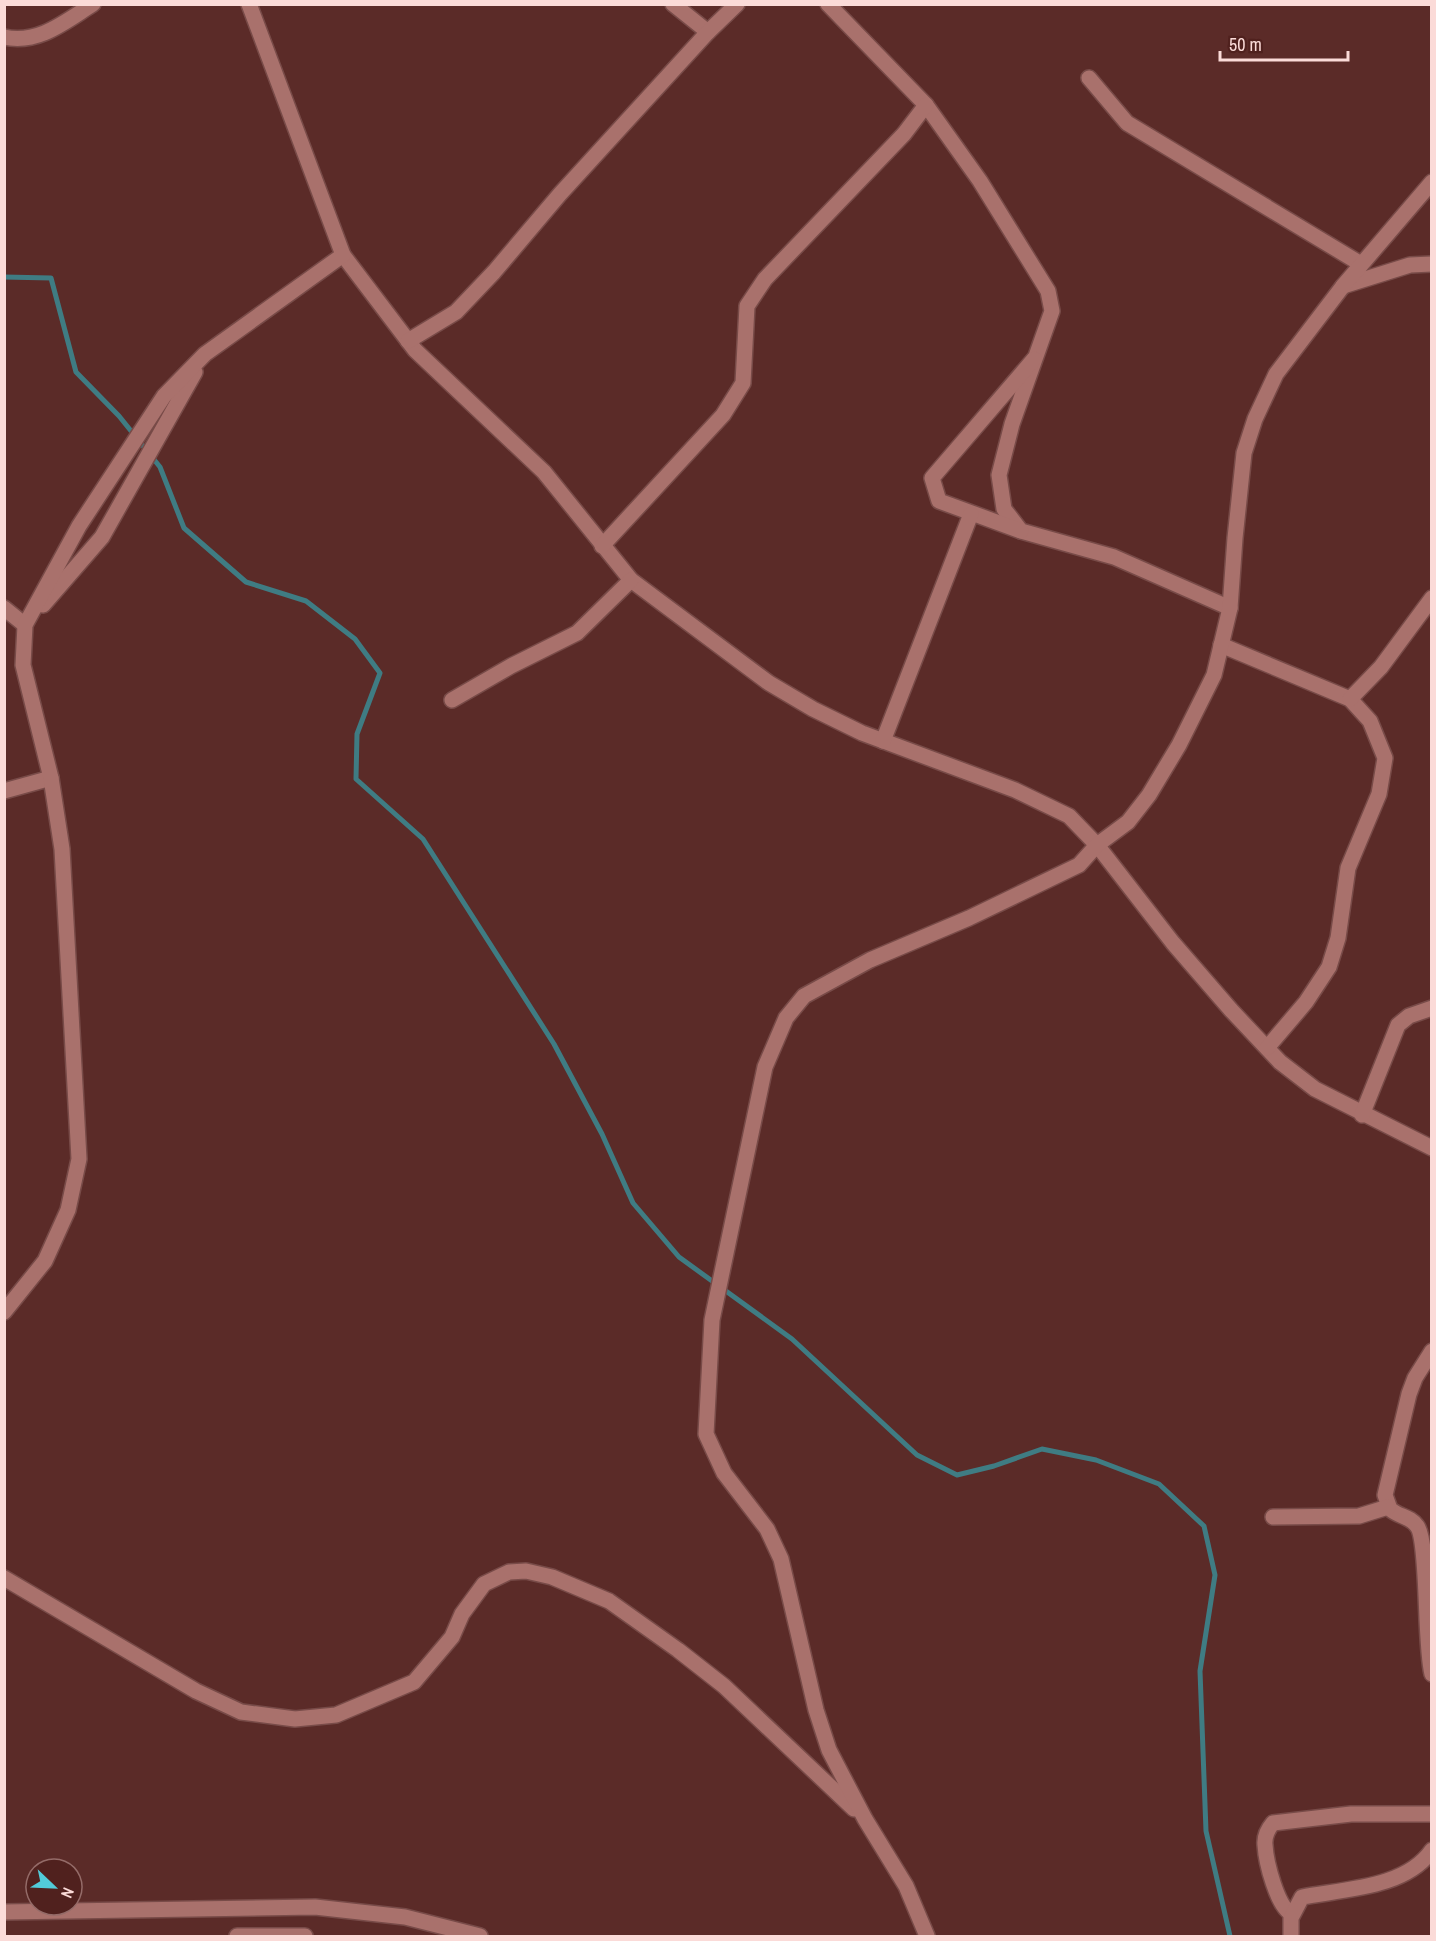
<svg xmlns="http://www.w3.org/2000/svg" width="1436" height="1941" viewBox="0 0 1436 1941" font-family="'Archivo Narrow',sans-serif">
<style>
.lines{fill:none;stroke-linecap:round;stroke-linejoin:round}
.stream{stroke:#3f7c83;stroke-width:5}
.minor-casing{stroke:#784b48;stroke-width:18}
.minor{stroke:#a9716c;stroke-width:15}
</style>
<rect width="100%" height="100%" fill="#5b2b28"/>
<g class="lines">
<!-- stream -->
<polyline class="stream" points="4,277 51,278 76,372 119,416 160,467 184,528 246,582 306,601 355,639 380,673 357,734 356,779 423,839 554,1044 602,1134 633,1203 679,1257 792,1339 917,1455 957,1475 994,1466 1042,1449 1096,1460 1159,1484 1204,1526 1215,1575 1200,1671 1206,1831 1230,1936"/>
<defs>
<g id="minor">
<polyline points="249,4 343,255 415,350 544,472 631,580 769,683 813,709 862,733 1015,790 1069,816 1097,845 1173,943 1231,1010 1280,1062 1315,1089 1432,1148"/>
<polyline points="673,4 708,32"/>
<polyline points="828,4 926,105 980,181 1048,291 1052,311 1012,424 999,475 1004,509 1021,531 1114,557 1230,608"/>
<path d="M4,37C38,45 66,21 93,4"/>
<polyline points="1089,78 1127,123 1361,264"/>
<polyline points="1343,286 1410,265 1432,264"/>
<polyline points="408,341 456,312 494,272 560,194 708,32 737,4"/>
<polyline points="1021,531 939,501 932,478 1034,359"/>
<polyline points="602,546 723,415 743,383 747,306 765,279 904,134 926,105"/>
<polyline points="43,605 102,537 195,372"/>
<polyline points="4,608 25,625"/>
<polyline points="1221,645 1350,699 1370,721 1385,758 1379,794 1348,868 1338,938 1329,967 1306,1002 1267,1048"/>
<polyline points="1350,699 1381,667 1432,598"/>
<polyline points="452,700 511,666 577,633 631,580"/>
<polyline points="883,741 971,514"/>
<polyline points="4,791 51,778"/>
<polyline points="1362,1115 1398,1025 1409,1016 1432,1008"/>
<polyline points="4,1312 45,1261 68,1210 79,1159 62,849 51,778 23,665 25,625 79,526 164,396 205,354 343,255"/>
<path d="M1432,1351L1415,1378L1409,1394L1385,1495L1390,1509C1399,1517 1410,1516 1417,1526C1429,1541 1424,1644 1432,1674"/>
<polyline points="1273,1517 1359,1516 1388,1507"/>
<polyline points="4,1578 196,1691 241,1712 295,1719 336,1715 414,1682 452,1637 462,1614 484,1584 509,1572 526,1571 552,1577 609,1601 678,1650 724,1686 854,1809"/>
<polyline points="4,1912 315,1907 405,1917 480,1936"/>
<path d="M1292,1914C1277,1907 1266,1862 1265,1845C1264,1836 1268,1829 1273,1823L1351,1814H1432"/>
<polyline points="237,1936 305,1936"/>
<polyline points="927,1936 906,1886 865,1819 829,1750 816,1710 781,1559 767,1529 724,1473 706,1434 712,1320 765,1067 786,1018 804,996 870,960 969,918 1079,865 1097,845 1128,822 1149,795 1179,745 1214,675 1230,608 1235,538 1244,453 1255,419 1276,374 1343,286 1432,182"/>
<path d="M1291,1936V1918L1302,1897C1345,1889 1406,1888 1432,1850"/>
</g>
</defs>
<!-- minor casing -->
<use href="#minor" class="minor-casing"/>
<!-- minor -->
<use href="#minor" class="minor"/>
</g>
<!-- border -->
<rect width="1436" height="1941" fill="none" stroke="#fbdbd8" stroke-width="12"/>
<!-- north arrow -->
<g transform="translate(54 1887) rotate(113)"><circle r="28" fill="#50211e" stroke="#946b68" stroke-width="1.5"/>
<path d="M0-4.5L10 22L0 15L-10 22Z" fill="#52cbd9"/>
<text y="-9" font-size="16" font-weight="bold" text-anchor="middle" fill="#fbdbd8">N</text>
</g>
<!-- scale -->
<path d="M1220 51v9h128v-9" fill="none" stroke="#fbdbd8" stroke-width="3"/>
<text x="1229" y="51" font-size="18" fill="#fbdbd8" stroke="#50211e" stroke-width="4.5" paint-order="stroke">50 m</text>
</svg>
